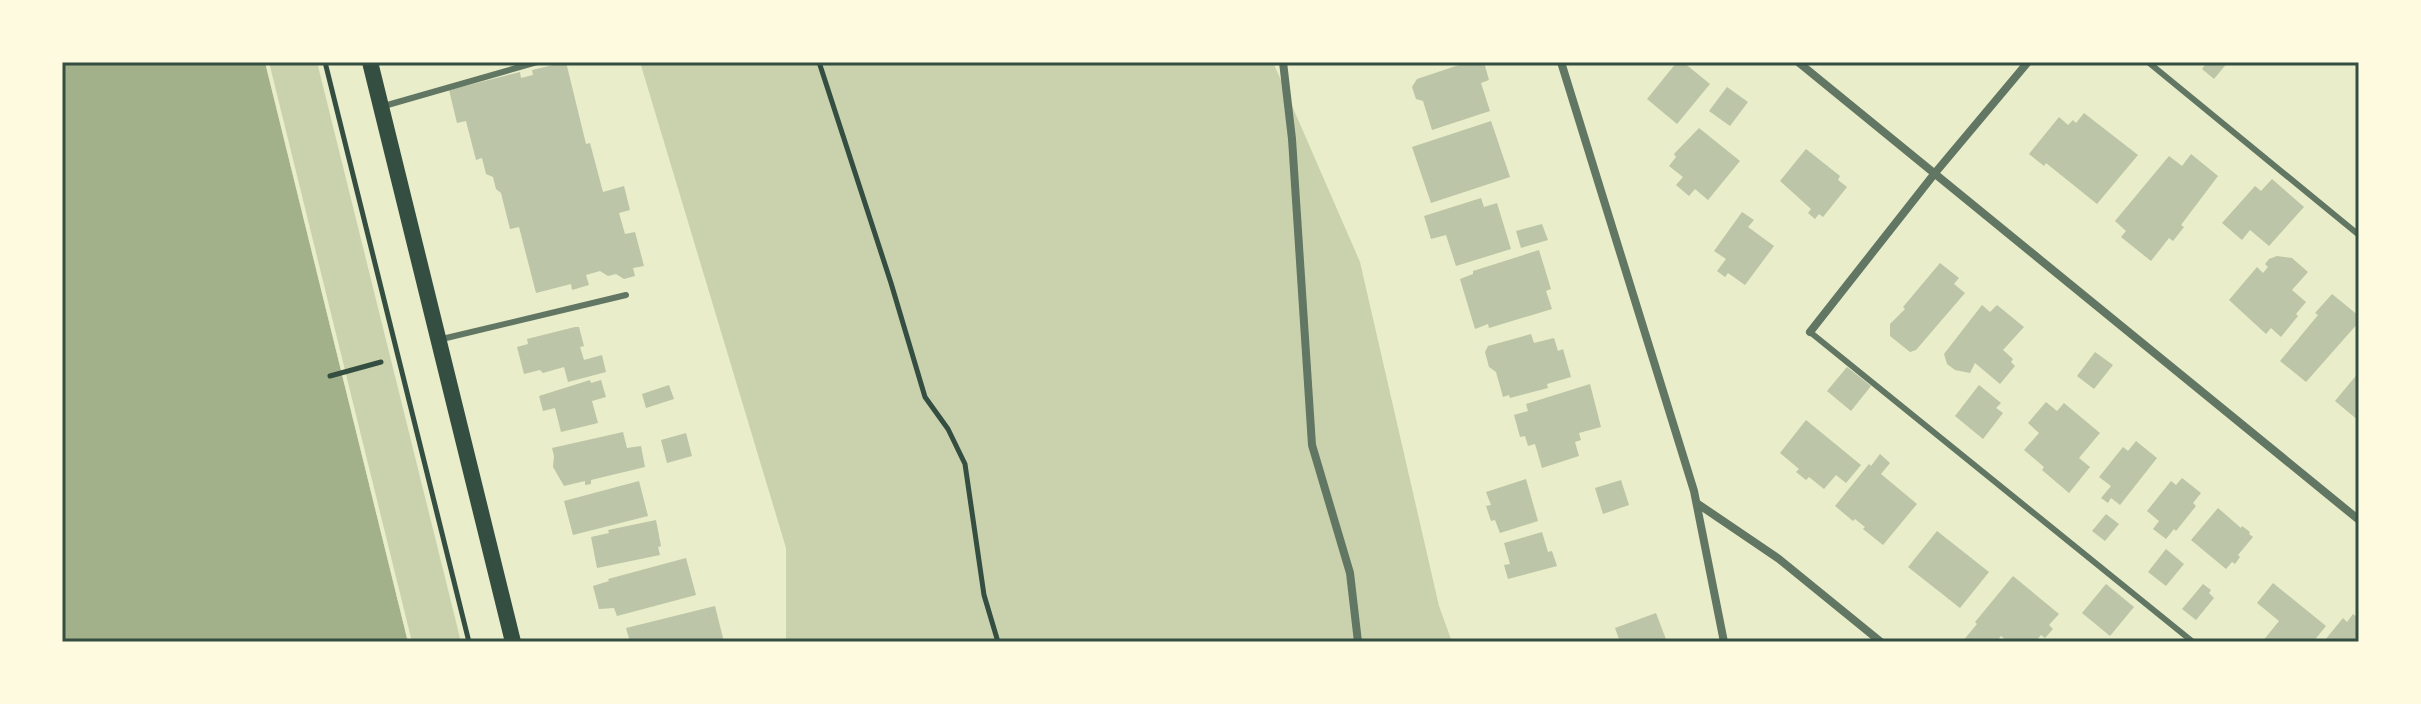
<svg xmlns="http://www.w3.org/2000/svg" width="2421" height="704" viewBox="0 0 2421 704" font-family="Manrope,sans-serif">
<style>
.green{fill:#cad2ad}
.water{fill:#a3b18a}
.pier{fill:#e9edc9}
.building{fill:#bcc5a7}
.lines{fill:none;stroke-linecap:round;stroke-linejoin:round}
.path{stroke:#344e41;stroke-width:5}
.service{stroke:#617663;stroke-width:6}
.minor{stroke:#617663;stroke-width:8}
.secondary{stroke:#344e41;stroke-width:16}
.neatline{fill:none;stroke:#344e41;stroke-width:3}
</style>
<rect width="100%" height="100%" fill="#e9edc9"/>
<!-- green -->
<g class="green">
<polygon points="265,62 317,62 461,642 408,642"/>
<polygon points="640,62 1273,62 1360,262 1439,606 1452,642 786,642 786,548"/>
</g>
<!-- water -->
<polygon class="water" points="62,62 265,62 408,642 62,642"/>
<!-- pier -->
<polygon class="pier" points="265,62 269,62 412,642 408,642"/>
<!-- building -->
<g class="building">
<polygon points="566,62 586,144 590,143 603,192 624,186 630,210 619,213 625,234 635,232 644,266 633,268 635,276 624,279 616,274 608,276 600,271 586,275 589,285 572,290 571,284 536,293 519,227 510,229 501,193 496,189 493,177 486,174 482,158 476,160 466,121 457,123 449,90 520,72 521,78 533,75 532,70"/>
<polygon points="1468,62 1484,62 1489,80 1481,83 1490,111 1432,130 1423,101 1416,99 1412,87 1417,79"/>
<polygon points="1677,62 1683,62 1710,84 1677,124 1647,99"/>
<polygon points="2207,62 2228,62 2214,79 2202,69"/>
<polygon points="1727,87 1748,102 1730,126 1709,111"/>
<polygon points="2084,113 2138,155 2097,204 2046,163 2044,166 2029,154 2059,117 2068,125 2073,120 2076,123"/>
<polygon points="1491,121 1510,177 1431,203 1412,147"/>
<polygon points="1699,128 1740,161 1708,200 1695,189 1689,196 1676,185 1683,177 1669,166 1676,157 1674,154"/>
<polygon points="1806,149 1840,176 1838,180 1847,187 1823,217 1819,214 1815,219 1808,213 1811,209 1780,181"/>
<polygon points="2191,154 2218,176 2181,225 2184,227 2173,241 2169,238 2151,261 2121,237 2126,231 2115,221 2169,156 2182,166"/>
<polygon points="2272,179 2304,207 2269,246 2250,230 2242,240 2222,223 2255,186 2261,191"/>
<polygon points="1481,198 1484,207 1497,203 1511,249 1456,266 1446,235 1431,239 1424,216"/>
<polygon points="1742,212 1754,220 1748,227 1774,246 1745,285 1728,273 1725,277 1717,271 1726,259 1714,251"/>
<polygon points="1542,224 1548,240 1521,248 1516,231"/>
<polygon points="1539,250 1551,289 1546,291 1552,309 1489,328 1488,324 1475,329 1460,279 1473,274 1473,271"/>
<polygon points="2277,256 2292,258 2308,272 2292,290 2306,302 2296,314 2298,316 2281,337 2271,328 2266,334 2229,300 2257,267 2263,273 2268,267 2265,264 2269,259"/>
<polygon points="1940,263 1959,278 1954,284 1965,293 1916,350 1910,352 1890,336 1890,324 1905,309 1903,307"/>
<polygon points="2332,294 2359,316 2359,322 2306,382 2280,361 2318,315 2315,313"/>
<polygon points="1982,305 1990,312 1997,305 2024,327 2003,350 2013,359 2011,362 2015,366 2000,384 1975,363 1970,373 1955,370 1947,364 1944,354"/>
<polygon points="575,327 579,327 584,346 580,347 584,360 602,355 606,372 568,382 564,367 543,373 540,370 524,374 517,347 528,344 527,339"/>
<polygon points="1531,334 1534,343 1554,338 1558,351 1563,349 1571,377 1547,384 1548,388 1510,398 1509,395 1503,397 1496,372 1489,367 1485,352 1488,346"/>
<polygon points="2095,352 2113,365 2094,389 2077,376"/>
<polygon points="1847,367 1871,386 1851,411 1827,391"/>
<polygon points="2359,372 2359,421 2335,401"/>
<polygon points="590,380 591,383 601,380 606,397 592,401 598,423 561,432 555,408 543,411 539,396"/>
<polygon points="1590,384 1601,427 1579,433 1581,440 1575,442 1579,456 1542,468 1535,444 1528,446 1525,436 1520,437 1514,415 1528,411 1526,404"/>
<polygon points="669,385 674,399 646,408 642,394"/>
<polygon points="1979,385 2001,403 1996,408 2003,413 1983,439 1955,416"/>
<polygon points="2046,402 2057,411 2064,403 2100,433 2079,458 2090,467 2069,493 2042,470 2044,467 2024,450 2039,433 2028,423"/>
<polygon points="1806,420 1861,465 1846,483 1836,475 1824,489 1809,477 1806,480 1796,472 1799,469 1780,453"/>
<polygon points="623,432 627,448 641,446 645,467 591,480 591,484 585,485 585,481 564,486 553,467 554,456 552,448"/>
<polygon points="686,433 692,456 667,463 661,440"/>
<polygon points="2136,441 2157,458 2120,505 2111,498 2108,503 2101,498 2111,486 2099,477 2123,447 2128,451"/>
<polygon points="1880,454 1890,463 1881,474 1917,504 1883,545 1863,529 1865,527 1855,519 1853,521 1835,506 1869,464 1871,466"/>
<polygon points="2182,478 2201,493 2193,503 2196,506 2176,531 2174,529 2166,539 2153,529 2159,521 2147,511 2171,481 2176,485"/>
<polygon points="1526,479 1538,521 1500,533 1495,520 1491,521 1486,506 1491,505 1486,492"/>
<polygon points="1621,480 1629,505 1603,514 1595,488"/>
<polygon points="639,481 648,516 573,535 564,501"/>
<polygon points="2218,508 2241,528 2242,526 2250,532 2249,534 2253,537 2238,555 2240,557 2235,564 2232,562 2226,569 2191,540"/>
<polygon points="2106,514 2119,524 2105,541 2092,531"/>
<polygon points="656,520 661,546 658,547 660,555 597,568 591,537 609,533 608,530"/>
<polygon points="1937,531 1989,572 1960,608 1908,567"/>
<polygon points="1542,532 1548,552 1552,551 1557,566 1508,579 1504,565 1510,564 1504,543"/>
<polygon points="2166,549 2184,564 2166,586 2148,572"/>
<polygon points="686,558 696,595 617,616 614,608 599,609 593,586 609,581 608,579"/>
<polygon points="2013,576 2059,614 2049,625 2053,629 2045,638 2041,635 2035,642 2008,642 2001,636 1996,642 1962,642 1977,624 1975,622"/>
<polygon points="2273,583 2326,626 2313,642 2262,642 2279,621 2257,603"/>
<polygon points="2106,584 2134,607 2110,636 2082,613"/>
<polygon points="2203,584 2211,590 2209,593 2214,598 2196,620 2182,609"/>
<polygon points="715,606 724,642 630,642 626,628"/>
<polygon points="1656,613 1667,642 1620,642 1615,628"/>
<polygon points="2353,614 2359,619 2359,642 2328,642 2325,640 2343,618 2347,622"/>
</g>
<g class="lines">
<!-- path -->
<g class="path">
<polyline points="325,62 469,642"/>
<polyline points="819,62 891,283 925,397 948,429 965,464 984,595 998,642"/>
<polyline points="330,376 381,362"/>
</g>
<!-- service -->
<g class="service">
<polyline points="2148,62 2359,235"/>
<polyline points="384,106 537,62"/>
<polyline points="1810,332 2193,642"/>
<polyline points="442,339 626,295"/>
</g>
<!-- minor -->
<g class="minor">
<polyline points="1283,62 1292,139 1312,445 1350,573 1358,642"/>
<polyline points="1561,62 1694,491 1724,642"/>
<polyline points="1798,62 2359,520"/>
<polyline points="1810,332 1935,173 2028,62"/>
<polyline points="1698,504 1779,559 1881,642"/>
</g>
<!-- secondary -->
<polyline class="secondary" points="370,62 513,642"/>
</g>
<!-- border -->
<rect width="2421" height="704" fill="none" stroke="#fefae0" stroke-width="128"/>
<rect x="64" y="64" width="2293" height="576" class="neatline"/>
</svg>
